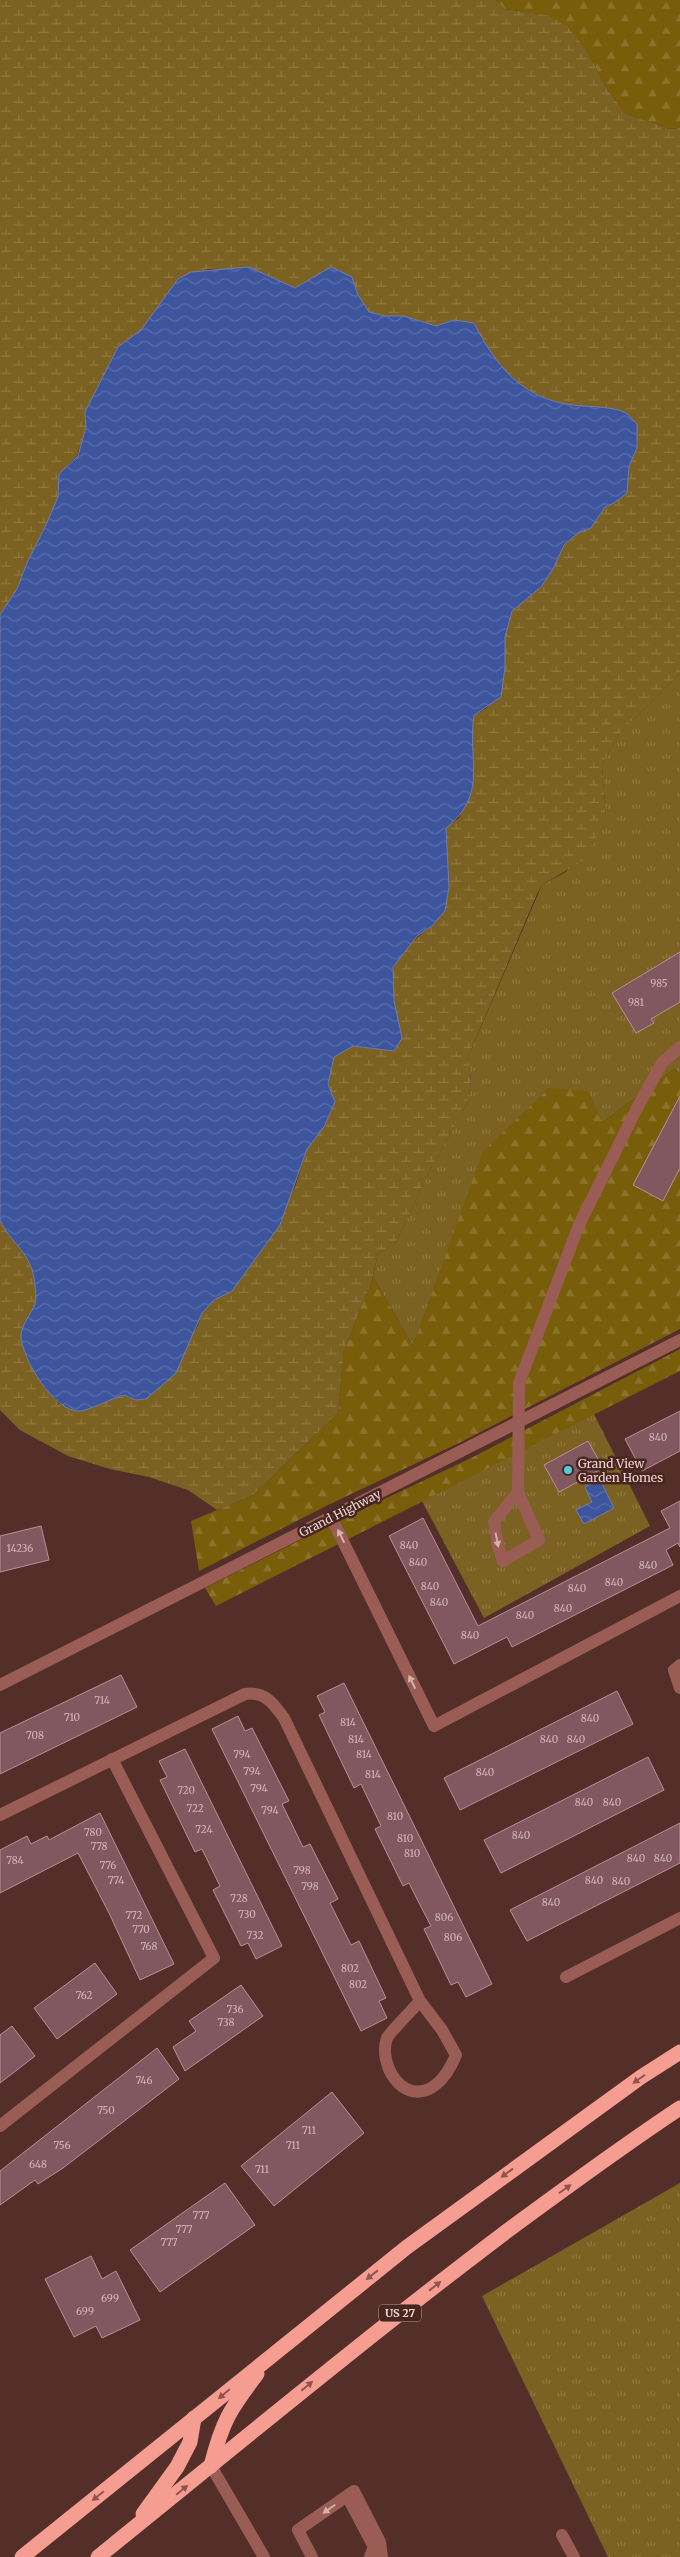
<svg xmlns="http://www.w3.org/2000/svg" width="680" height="2557" viewBox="0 0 680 2557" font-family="Merriweather,serif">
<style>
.grass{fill:url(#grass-tufts)}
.forest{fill:url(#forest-firs)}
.wetland{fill:url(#wetland-marsh)}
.water{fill:url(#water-waves);stroke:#727bad}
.building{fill:#81585f;stroke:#bb8e95}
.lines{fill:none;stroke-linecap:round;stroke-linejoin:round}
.minor{stroke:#9a5d55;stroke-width:12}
.highway{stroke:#f69d92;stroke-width:15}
.oneway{fill:#d5b1ac}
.oneway2{fill:#8e554e}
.poi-dot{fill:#53cbdb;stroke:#492520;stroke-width:2}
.labels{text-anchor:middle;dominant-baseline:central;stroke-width:5;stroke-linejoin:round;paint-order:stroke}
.number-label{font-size:10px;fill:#d3b6b5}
.shield{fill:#492520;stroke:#bca09d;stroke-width:1}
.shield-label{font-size:11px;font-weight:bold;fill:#eed5d2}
.poi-label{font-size:12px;fill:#eed5d2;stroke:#492520;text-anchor:start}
.street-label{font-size:12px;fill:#eed5d2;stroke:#492520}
</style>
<defs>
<pattern id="grass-tufts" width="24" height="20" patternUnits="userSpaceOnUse" patternTransform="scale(1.25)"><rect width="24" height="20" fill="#7b6222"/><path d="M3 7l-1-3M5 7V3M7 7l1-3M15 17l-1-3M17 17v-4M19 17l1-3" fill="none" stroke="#8e7841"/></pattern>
<pattern id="forest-firs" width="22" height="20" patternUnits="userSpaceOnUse" patternTransform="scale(1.25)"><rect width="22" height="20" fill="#785d0a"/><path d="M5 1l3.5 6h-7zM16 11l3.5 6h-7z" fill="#8c732d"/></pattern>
<pattern id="wetland-marsh" width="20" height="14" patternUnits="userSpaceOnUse" patternTransform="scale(1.25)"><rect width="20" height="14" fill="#7b6222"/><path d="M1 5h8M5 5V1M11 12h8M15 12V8" fill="none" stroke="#8e7841"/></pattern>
<pattern id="water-waves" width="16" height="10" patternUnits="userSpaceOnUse" patternTransform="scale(1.25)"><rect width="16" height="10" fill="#3d559d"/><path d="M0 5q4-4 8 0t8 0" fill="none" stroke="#596daa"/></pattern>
</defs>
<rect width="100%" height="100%" fill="#542f2a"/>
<!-- grass -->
<g class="grass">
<polygon points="680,673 680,1074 674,1069 603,1122 549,1088 484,1151 413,1346 373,1277 378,1253 395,1244 432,1166 468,1102 471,1081 468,1057 542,885 566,872 606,817 602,766 618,735"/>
<polygon points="594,1414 650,1526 484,1618 422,1501"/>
<polygon points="680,2183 680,2557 608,2557 482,2296"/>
</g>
<!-- forest -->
<g class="forest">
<polygon points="496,0 680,0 680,128 670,129 626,114 607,89 586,49 547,15 504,9"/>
<polygon points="674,1069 680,1074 680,1329 463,1441 326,1506 199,1571 191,1521 253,1495 338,1413 344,1350 373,1277 413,1346 483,1151 549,1088 588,1091 603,1122"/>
<polygon points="680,1349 680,1371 216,1606 205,1588 334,1523 471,1458"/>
</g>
<!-- wetland -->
<path class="wetland" d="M0,0H496L504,9L547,15L566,25L586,49L607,89L626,114L670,129L680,128V673L618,735L602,766L606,817L584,860L542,885L537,894L468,1057L471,1081L468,1102L432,1166L395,1244L378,1253L372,1280L344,1350L338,1413L253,1495L217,1510L188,1490L149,1477L110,1469L68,1456L20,1430L0,1410V1220C11,1244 30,1251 34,1279C35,1285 37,1295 36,1302C34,1310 24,1322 22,1333C18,1355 46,1388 59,1404L104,1401L124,1395L136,1400L197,1328L202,1313L214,1300L232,1291L295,1187L307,1149L324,1127L335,1102L328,1084L334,1057L353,1046L394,1051L402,1038C398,1023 387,979 395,965C403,949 418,936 432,926L447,857L445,828L459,818L474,776L471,733L474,715L487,708L505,667V637L512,611L553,569L564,545L578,533L591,528L605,507L614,503L627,493L629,466L637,448L625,413C601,408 573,408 550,400C511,386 492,358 474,323L454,320L436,326L404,316H385L369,312L358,295L352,277L309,280L295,288L249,267L229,270L208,269L178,280L141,330L118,347L85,412L86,427L77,456L59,474L58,497L45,527L27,563L17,589L0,615Z"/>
<!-- water -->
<g class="water">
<path d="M249,267L295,288L331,267L352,277L358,295L369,312L385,316H404L436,326L454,320L474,323C496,366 522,399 573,405C587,407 614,406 626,413C630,416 634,421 637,424V448L629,466L627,493L614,503L605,507L591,528L578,533L564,545L553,569L541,587L512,611L505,637V667L501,697L474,715C467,762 489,793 446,828L449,887L445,911L432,926L417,936L393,967L394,1001L402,1038L394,1051L353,1046L334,1057L328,1084L335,1102L324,1127L307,1149L280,1225L232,1291L214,1300L202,1313L176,1373L146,1399L136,1400L124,1395C113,1398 89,1410 81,1411C55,1414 21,1358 21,1335C22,1324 31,1314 35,1304C37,1298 35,1284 34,1278C29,1250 11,1244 0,1220V615L17,589L27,563L45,527L58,497L59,474L78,456L86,427L85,412L118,347L141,330L178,279L191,272Z"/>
<polygon points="600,1480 614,1508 584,1524 576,1510 592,1502 585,1487"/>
</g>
<!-- building -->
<g class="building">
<polygon points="680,952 680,1002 651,1019 654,1023 636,1033 612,993"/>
<polygon points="680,1096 680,1168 663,1201 633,1185"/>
<polygon points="680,1411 680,1451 642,1471 625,1439"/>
<polygon points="588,1441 603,1468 559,1492 544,1465"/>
<polygon points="680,1501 680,1547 678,1543 666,1550 673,1565 512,1647 507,1637 454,1664 389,1536 423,1518 478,1626 670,1528 661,1511"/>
<polygon points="41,1526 49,1560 0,1572 0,1536"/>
<polygon points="121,1675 137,1707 0,1774 0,1733"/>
<polygon points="344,1683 492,1984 466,1997 458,1982 451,1985 424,1929 431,1926 417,1899 409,1883 403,1886 375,1829 381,1826 361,1784 354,1788 319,1715 325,1712 317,1696"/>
<polygon points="617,1691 633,1724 460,1810 444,1778"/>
<polygon points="238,1716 245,1731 252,1728 289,1801 282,1804 303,1847 310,1844 338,1899 330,1903 351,1945 359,1941 386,1998 379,2001 387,2018 361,2031 212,1729"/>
<polygon points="185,1749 282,1946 256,1959 248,1943 241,1946 213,1890 220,1886 202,1849 195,1852 160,1780 167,1777 159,1761"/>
<polygon points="648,1757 664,1790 501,1873 484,1840"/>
<polygon points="100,1813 174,1964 140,1980 109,1913 78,1853 0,1893 0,1850 27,1836 31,1844 47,1836 49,1840"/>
<polygon points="680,1823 680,1863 527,1941 510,1910"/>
<polygon points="95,1963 117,1994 57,2039 34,2008"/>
<polygon points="241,1985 263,2016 185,2071 173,2047 196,2031 189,2021"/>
<polygon points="12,2026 35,2056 0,2083 0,2035"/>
<polygon points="157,2048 179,2079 63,2168 38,2184 35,2180 0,2205 0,2171"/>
<polygon points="332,2092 364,2133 274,2206 241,2166"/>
<polygon points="225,2183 255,2225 160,2292 130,2250"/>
<polygon points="91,2256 102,2279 116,2271 140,2320 102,2338 96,2326 74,2337 45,2279"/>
</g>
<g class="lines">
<!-- minor -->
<g class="minor">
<polyline points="518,1492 494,1522 498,1546 503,1561 539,1540 518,1492 519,1383 579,1225 637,1108 662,1063 680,1047"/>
<polyline points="331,1517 434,1726 680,1596"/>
<polyline points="680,1665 674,1670 680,1688"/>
<polyline points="0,1685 680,1340"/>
<path d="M0,1815L245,1694C265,1691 273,1703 284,1718L420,2001L442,2030L456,2055C451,2067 443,2081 431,2088C401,2104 378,2063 387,2038C390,2032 414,2008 420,2001"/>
<polyline points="566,1977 680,1918"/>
<polyline points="0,2126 214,1958 112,1759"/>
<polyline points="211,2466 264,2557"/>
<polyline points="347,2496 374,2547 370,2557"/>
<polyline points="562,2535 574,2557"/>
<polyline points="312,2557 298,2530 354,2491 380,2542 382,2557"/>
</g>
<!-- highway -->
<g class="highway">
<path d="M211,2466C222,2422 230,2409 257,2374"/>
<polyline points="143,2514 177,2467 190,2442 194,2418"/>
<polyline points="22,2557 407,2247 641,2077 680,2052"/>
<path d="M98,2557C234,2447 368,2336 507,2231C564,2189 621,2147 680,2108"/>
</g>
</g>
<!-- one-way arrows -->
<defs><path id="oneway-solid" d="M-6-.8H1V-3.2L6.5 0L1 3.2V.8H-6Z" transform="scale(1.25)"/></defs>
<g class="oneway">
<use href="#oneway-solid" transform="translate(341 1536) rotate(-116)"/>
<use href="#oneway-solid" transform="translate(497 1540) rotate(79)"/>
<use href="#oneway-solid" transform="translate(412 1682) rotate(-116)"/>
<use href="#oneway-solid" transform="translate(329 2509) rotate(145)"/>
</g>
<g class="oneway2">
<use href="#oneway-solid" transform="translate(639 2079) rotate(145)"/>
<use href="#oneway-solid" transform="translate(507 2173) rotate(144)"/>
<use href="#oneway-solid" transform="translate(565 2189) rotate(-35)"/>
<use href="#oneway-solid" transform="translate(372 2275) rotate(142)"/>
<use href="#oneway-solid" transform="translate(435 2286) rotate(-38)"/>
<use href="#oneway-solid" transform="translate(307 2386) rotate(-40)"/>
<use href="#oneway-solid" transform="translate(224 2394) rotate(140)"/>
<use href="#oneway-solid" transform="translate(182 2490) rotate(-39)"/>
<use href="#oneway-solid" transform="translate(98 2496) rotate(141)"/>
</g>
<!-- markers -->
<circle class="poi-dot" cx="568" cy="1470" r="5"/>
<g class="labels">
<!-- number labels -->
<g class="number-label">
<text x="659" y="983">985</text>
<text x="636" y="1002">981</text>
<text x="658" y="1437">840</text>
<text x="409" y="1545">840</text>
<text x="20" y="1548">14236</text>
<text x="418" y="1562">840</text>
<text x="648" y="1565">840</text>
<text x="614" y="1582">840</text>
<text x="430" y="1586">840</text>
<text x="577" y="1588">840</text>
<text x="439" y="1602">840</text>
<text x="563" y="1608">840</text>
<text x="525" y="1615">840</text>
<text x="470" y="1635">840</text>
<text x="102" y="1700">714</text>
<text x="72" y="1717">710</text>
<text x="590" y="1718">840</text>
<text x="348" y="1722">814</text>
<text x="35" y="1735">708</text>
<text x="356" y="1739">814</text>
<text x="549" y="1739">840</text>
<text x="576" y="1739">840</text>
<text x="242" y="1754">794</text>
<text x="364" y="1754">814</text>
<text x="252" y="1771">794</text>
<text x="485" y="1772">840</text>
<text x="373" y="1774">814</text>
<text x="259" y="1788">794</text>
<text x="186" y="1790">720</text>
<text x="584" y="1802">840</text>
<text x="612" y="1802">840</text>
<text x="195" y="1808">722</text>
<text x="270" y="1810">794</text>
<text x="395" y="1816">810</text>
<text x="204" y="1829">724</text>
<text x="93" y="1832">780</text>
<text x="521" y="1835">840</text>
<text x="405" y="1838">810</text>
<text x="99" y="1846">778</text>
<text x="412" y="1853">810</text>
<text x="636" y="1858">840</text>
<text x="663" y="1858">840</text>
<text x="15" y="1860">784</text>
<text x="108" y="1865">776</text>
<text x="302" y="1870">798</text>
<text x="116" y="1880">774</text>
<text x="594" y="1880">840</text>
<text x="621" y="1881">840</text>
<text x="310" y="1886">798</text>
<text x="239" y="1898">728</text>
<text x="551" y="1902">840</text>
<text x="247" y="1914">730</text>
<text x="134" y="1915">772</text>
<text x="444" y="1917">806</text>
<text x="141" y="1929">770</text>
<text x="255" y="1935">732</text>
<text x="453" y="1937">806</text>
<text x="149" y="1946">768</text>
<text x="350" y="1968">802</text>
<text x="358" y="1984">802</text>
<text x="84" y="1995">762</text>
<text x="235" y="2009">736</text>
<text x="226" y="2022">738</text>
<text x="144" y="2080">746</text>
<text x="106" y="2110">750</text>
<text x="309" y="2130">711</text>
<text x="62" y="2145">756</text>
<text x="293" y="2145">711</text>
<text x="38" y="2164">648</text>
<text x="262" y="2169">711</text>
<text x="201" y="2215">777</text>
<text x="184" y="2229">777</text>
<text x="169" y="2242">777</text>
<text x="110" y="2298">699</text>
<text x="85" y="2311">699</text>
</g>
<!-- shield labels -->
<rect class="shield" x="379" y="2304.5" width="42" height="17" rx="4"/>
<g class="shield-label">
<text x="400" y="2313">US 27</text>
</g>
<!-- poi labels -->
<g class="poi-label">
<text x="578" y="1463">Grand View<tspan x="578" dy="14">Garden Homes</tspan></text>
</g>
<!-- street labels -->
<g class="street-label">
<text transform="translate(340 1513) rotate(-27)">Grand Highway</text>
</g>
</g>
</svg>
